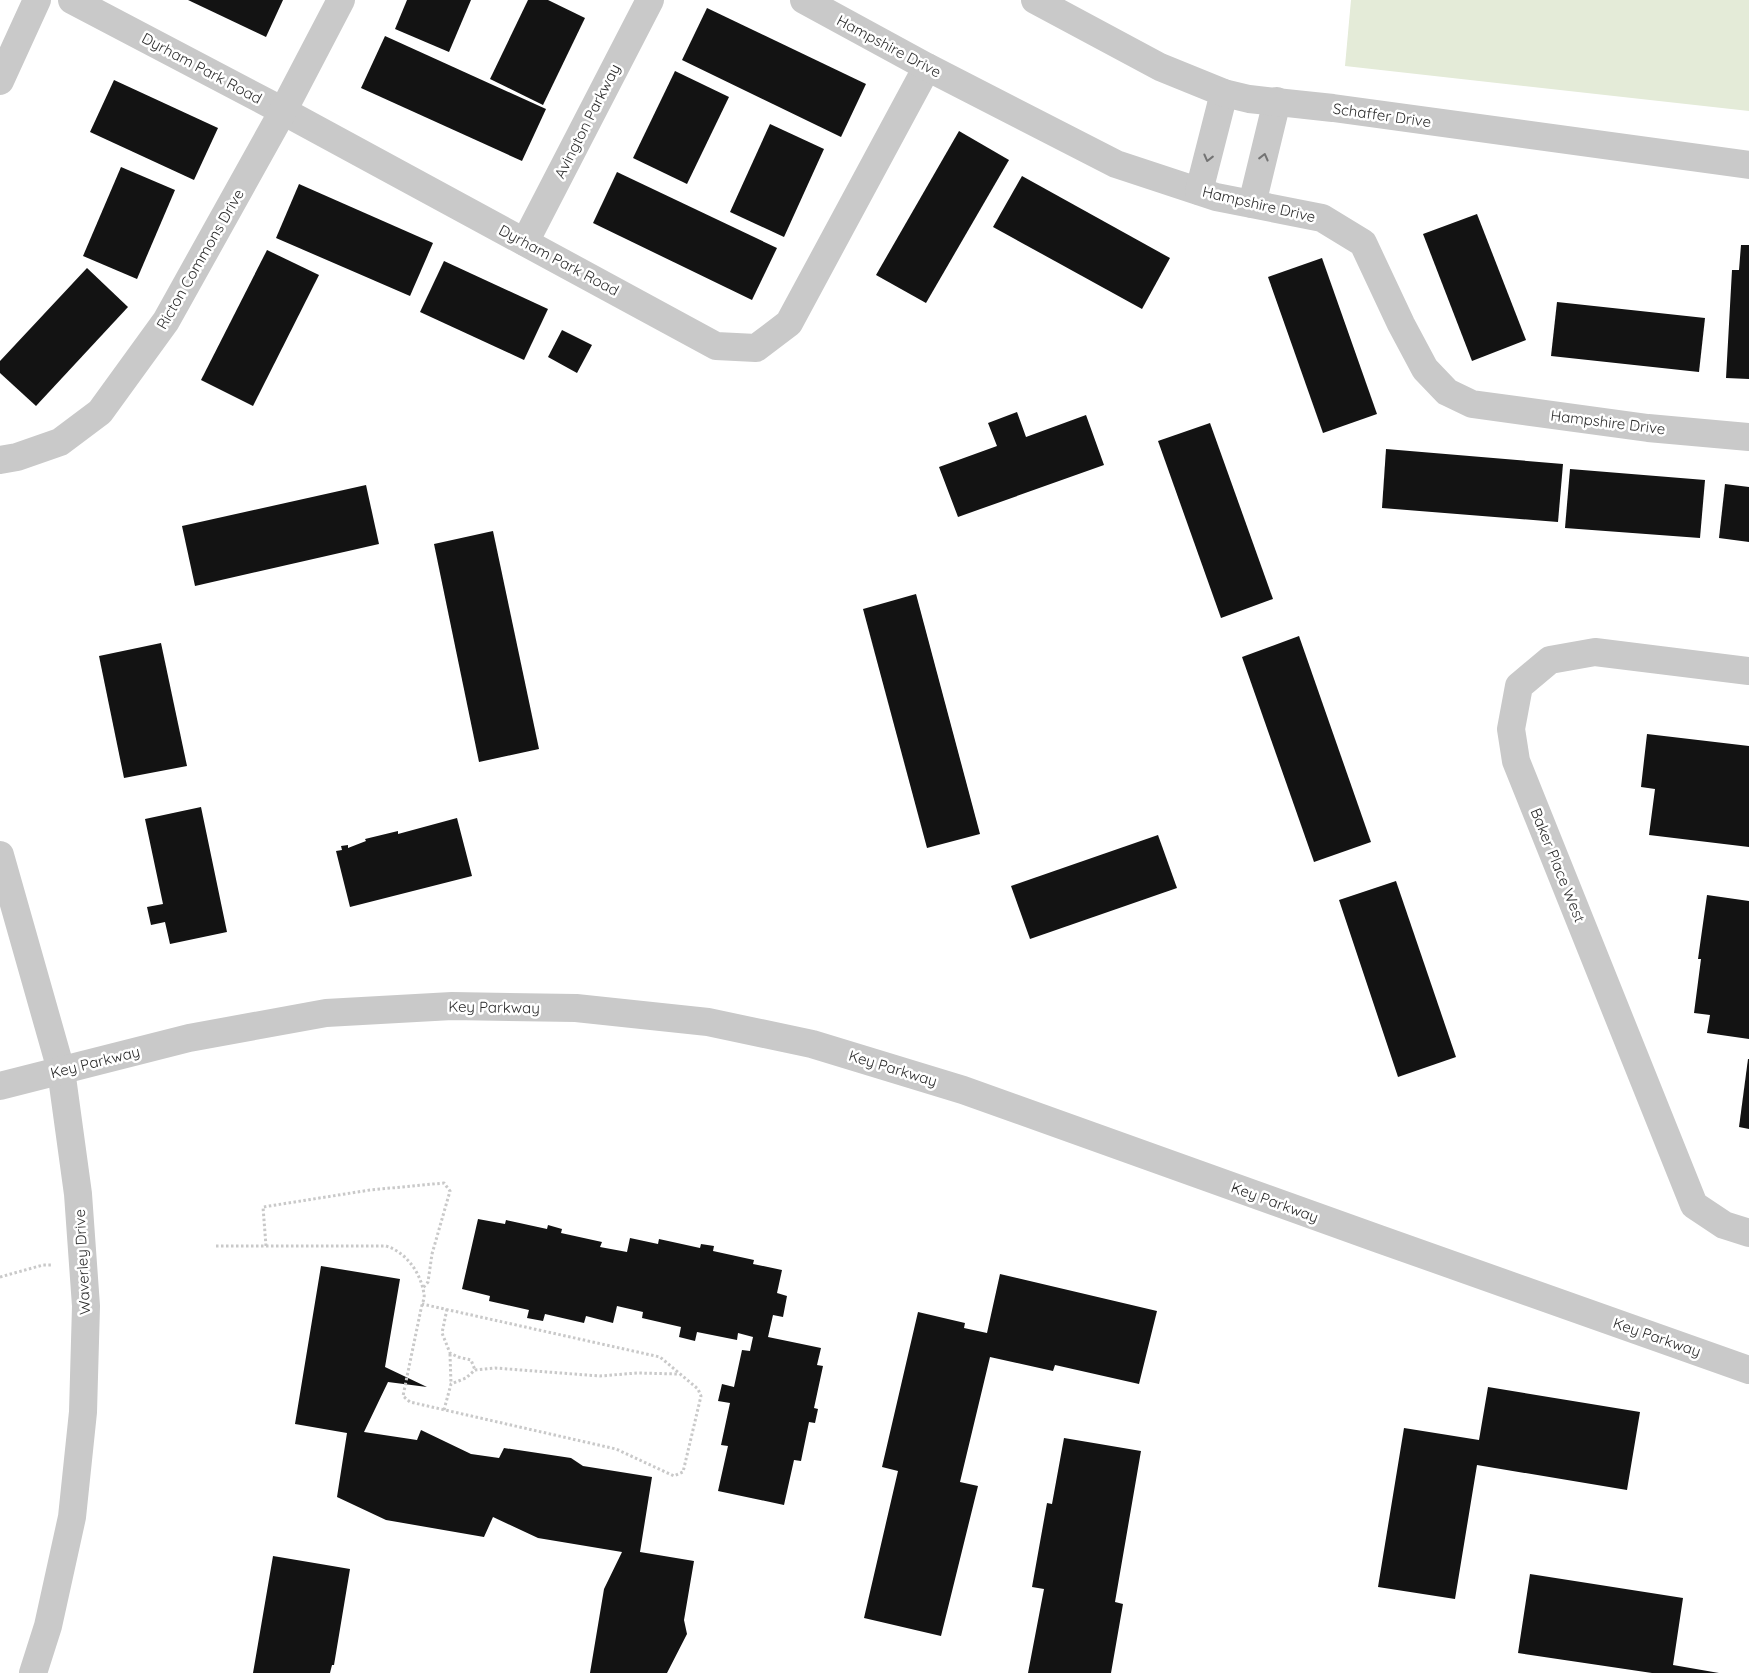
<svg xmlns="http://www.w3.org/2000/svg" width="1749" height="1673" viewBox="0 0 1749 1673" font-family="Quicksand,sans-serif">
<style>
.green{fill:#e4ebd8}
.building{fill:#131313}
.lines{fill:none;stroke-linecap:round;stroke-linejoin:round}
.path{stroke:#c9c9c9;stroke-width:3;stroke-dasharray:2.5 2.5;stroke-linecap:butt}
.minor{stroke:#c9c9c9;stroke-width:28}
.tertiary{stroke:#c9c9c9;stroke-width:28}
.oneway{stroke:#737373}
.labels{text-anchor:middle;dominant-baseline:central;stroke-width:5;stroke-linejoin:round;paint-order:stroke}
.street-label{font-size:15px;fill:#2c2c2c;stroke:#fff}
</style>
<rect width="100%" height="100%" fill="#fff"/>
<!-- green -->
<polygon class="green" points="1351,0 1749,0 1749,111 1345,66"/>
<!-- building -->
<g class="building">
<polygon points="188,0 283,0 266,37"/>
<polygon points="407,0 471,0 449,52 395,29"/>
<polygon points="528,0 548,0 585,18 543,105 490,79"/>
<polygon points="707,8 866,84 841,137 682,60"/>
<polygon points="385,36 546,109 522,161 361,88"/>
<polygon points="675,71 729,97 687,184 633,158"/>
<polygon points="114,80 218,128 194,180 90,132"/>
<polygon points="770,124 824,149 784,237 730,212"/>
<polygon points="959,131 1009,160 926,303 876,275"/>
<polygon points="121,167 175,190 137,279 83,256"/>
<polygon points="617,172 777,248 752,300 593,223"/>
<polygon points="1022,176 1170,258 1142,309 993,227"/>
<polygon points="299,184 433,243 410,296 276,238"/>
<polygon points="1477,214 1526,340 1472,361 1423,234"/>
<polygon points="1741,245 1749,245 1749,379 1726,378 1732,270 1739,270"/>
<polygon points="267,250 319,275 253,406 201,380"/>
<polygon points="1322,258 1377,414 1323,433 1268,277"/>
<polygon points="444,261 548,309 524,360 420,312"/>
<polygon points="87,268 128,307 36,406 0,373 0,361"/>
<polygon points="1557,302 1705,318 1699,372 1551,356"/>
<polygon points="562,330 592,345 577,373 548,357"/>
<polygon points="1017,412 1026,437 1086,415 1104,465 958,517 939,467 997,446 988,423"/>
<polygon points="1210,423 1273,599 1221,618 1158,441"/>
<polygon points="1386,449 1563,464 1558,522 1382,508"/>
<polygon points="1570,469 1705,480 1700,538 1565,528"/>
<polygon points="1725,484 1749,487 1749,542 1719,538"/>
<polygon points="366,485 379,544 195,586 182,526"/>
<polygon points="493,531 539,749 479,762 434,544"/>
<polygon points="916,594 980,834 927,848 863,609"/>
<polygon points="1299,636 1371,842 1314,862 1242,657"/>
<polygon points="161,643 187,766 124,778 99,656"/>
<polygon points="1647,734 1749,746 1749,847 1649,835 1655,789 1641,787"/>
<polygon points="201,807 227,932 170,944 165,922 151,925 147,907 163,904 145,819"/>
<polygon points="457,818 472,876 350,907 336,851 342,850 341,846 348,845 348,848 366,841 365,839 398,831 398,834"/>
<polygon points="1158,835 1177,888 1030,939 1011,886"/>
<polygon points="1396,881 1456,1057 1398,1077 1339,900"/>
<polygon points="1707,895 1749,901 1749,1039 1707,1033 1710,1015 1694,1013 1701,959 1698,959"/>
<polygon points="1748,1059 1749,1059 1749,1129 1739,1127"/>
<polygon points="478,1219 505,1224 506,1220 547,1229 548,1225 562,1229 561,1233 602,1242 600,1247 627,1252 630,1238 658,1244 659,1239 700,1248 701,1244 714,1246 713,1251 754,1260 753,1264 782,1270 777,1293 787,1296 783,1317 773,1315 768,1337 821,1348 817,1365 823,1366 814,1408 818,1409 815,1423 809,1422 801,1461 794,1460 784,1505 718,1491 728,1446 721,1445 730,1403 718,1401 722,1384 734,1387 742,1350 750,1351 753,1337 738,1333 737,1340 697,1332 695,1341 679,1337 681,1327 642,1318 643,1312 617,1306 613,1323 586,1316 584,1323 545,1314 543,1321 527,1318 529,1310 489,1301 490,1296 462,1289"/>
<polygon points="321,1266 400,1279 385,1367 427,1387 388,1382 364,1432 417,1440 421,1430 471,1454 499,1458 504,1448 571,1458 583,1466 652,1477 640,1552 694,1561 684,1620 687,1634 667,1673 590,1673 604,1589 622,1552 538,1538 493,1517 484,1537 386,1520 337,1497 347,1433 295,1424"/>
<polygon points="1000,1274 1157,1311 1139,1384 1055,1365 1053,1371 990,1357 960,1482 978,1486 941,1636 864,1618 898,1471 882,1467 918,1312 965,1323 964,1328 987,1333"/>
<polygon points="1488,1387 1640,1412 1627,1490 1477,1465 1455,1599 1378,1587 1404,1428 1479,1440"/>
<polygon points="1064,1438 1141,1451 1115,1602 1123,1604 1111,1673 1028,1673 1044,1589 1032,1587 1047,1503 1052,1504"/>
<polygon points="273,1556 350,1569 334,1665 332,1665 330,1673 253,1673"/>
<polygon points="1530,1574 1683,1598 1673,1665 1719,1673 1652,1673 1518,1653"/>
</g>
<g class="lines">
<!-- path -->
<g class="path">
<path d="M216,1246H386C406,1252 421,1273 424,1294C425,1298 422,1304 421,1309L403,1396L410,1402L616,1449L674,1476L683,1472L701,1396L698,1389L660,1357L422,1304"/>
<polyline points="266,1246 263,1207 370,1190 444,1183 450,1191 432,1254 428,1282 423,1288"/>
<polyline points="0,1277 43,1265 51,1265"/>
<polyline points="447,1309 442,1333 450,1353 458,1357 471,1360 475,1370"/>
<polyline points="450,1354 451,1384"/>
<polyline points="444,1410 451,1384 466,1378 475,1370 495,1368 600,1376 637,1373 678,1374"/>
</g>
<!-- minor -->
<g class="minor">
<polyline points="72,0 283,111 716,346 756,348 789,323 927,67"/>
<polyline points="804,0 927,67 1116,164 1216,197 1322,218 1363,243 1401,324 1425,369 1447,392 1472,404 1648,428 1749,437"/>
<polyline points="1199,191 1224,93"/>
<polyline points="1252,204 1277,101"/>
<polyline points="525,242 650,0"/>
<polyline points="0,460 17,457 60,442 100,412 166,321 283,111 341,0"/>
<polyline points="1749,671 1595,652 1550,660 1519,686 1511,729 1516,761 1694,1205 1724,1225 1749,1233"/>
</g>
<!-- tertiary -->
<g class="tertiary">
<polyline points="1035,0 1160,67 1224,93 1249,99 1333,108 1749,165"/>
<polyline points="0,81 37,0"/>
<polyline points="0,855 61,1070 78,1194 86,1306 83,1412 72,1517 48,1626 33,1673"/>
<polyline points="0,1086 189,1038 326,1013 452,1006 576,1008 708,1022 812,1044 963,1090 1379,1239 1749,1370"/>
</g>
</g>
<!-- one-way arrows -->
<defs><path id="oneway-chevron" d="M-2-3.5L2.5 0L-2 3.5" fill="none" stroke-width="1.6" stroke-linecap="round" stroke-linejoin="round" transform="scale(1.25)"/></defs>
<g class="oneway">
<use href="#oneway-chevron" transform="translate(1264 157) rotate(-76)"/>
<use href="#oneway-chevron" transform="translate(1208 158) rotate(104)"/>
</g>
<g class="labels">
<!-- street labels -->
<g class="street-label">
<text transform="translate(889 46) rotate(28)">Hampshire Drive</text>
<text transform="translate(202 68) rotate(28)">Dyrham Park Road</text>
<text transform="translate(1382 115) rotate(8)">Schaffer Drive</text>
<text transform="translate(587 121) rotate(-63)">Avington Parkway</text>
<text transform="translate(1259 204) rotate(13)">Hampshire Drive</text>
<text transform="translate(200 259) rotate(-60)">Ricton Commons Drive</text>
<text transform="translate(559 260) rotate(28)">Dyrham Park Road</text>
<text transform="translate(1608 422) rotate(7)">Hampshire Drive</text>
<text transform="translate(1558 865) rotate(68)">Baker Place West</text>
<text transform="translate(494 1007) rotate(1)">Key Parkway</text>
<text transform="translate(95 1062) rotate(-14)">Key Parkway</text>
<text transform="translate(893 1068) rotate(17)">Key Parkway</text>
<text transform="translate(1275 1202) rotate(20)">Key Parkway</text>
<text transform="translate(82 1262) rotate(-93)">Waverley Drive</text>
<text transform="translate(1657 1337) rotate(19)">Key Parkway</text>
</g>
</g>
</svg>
